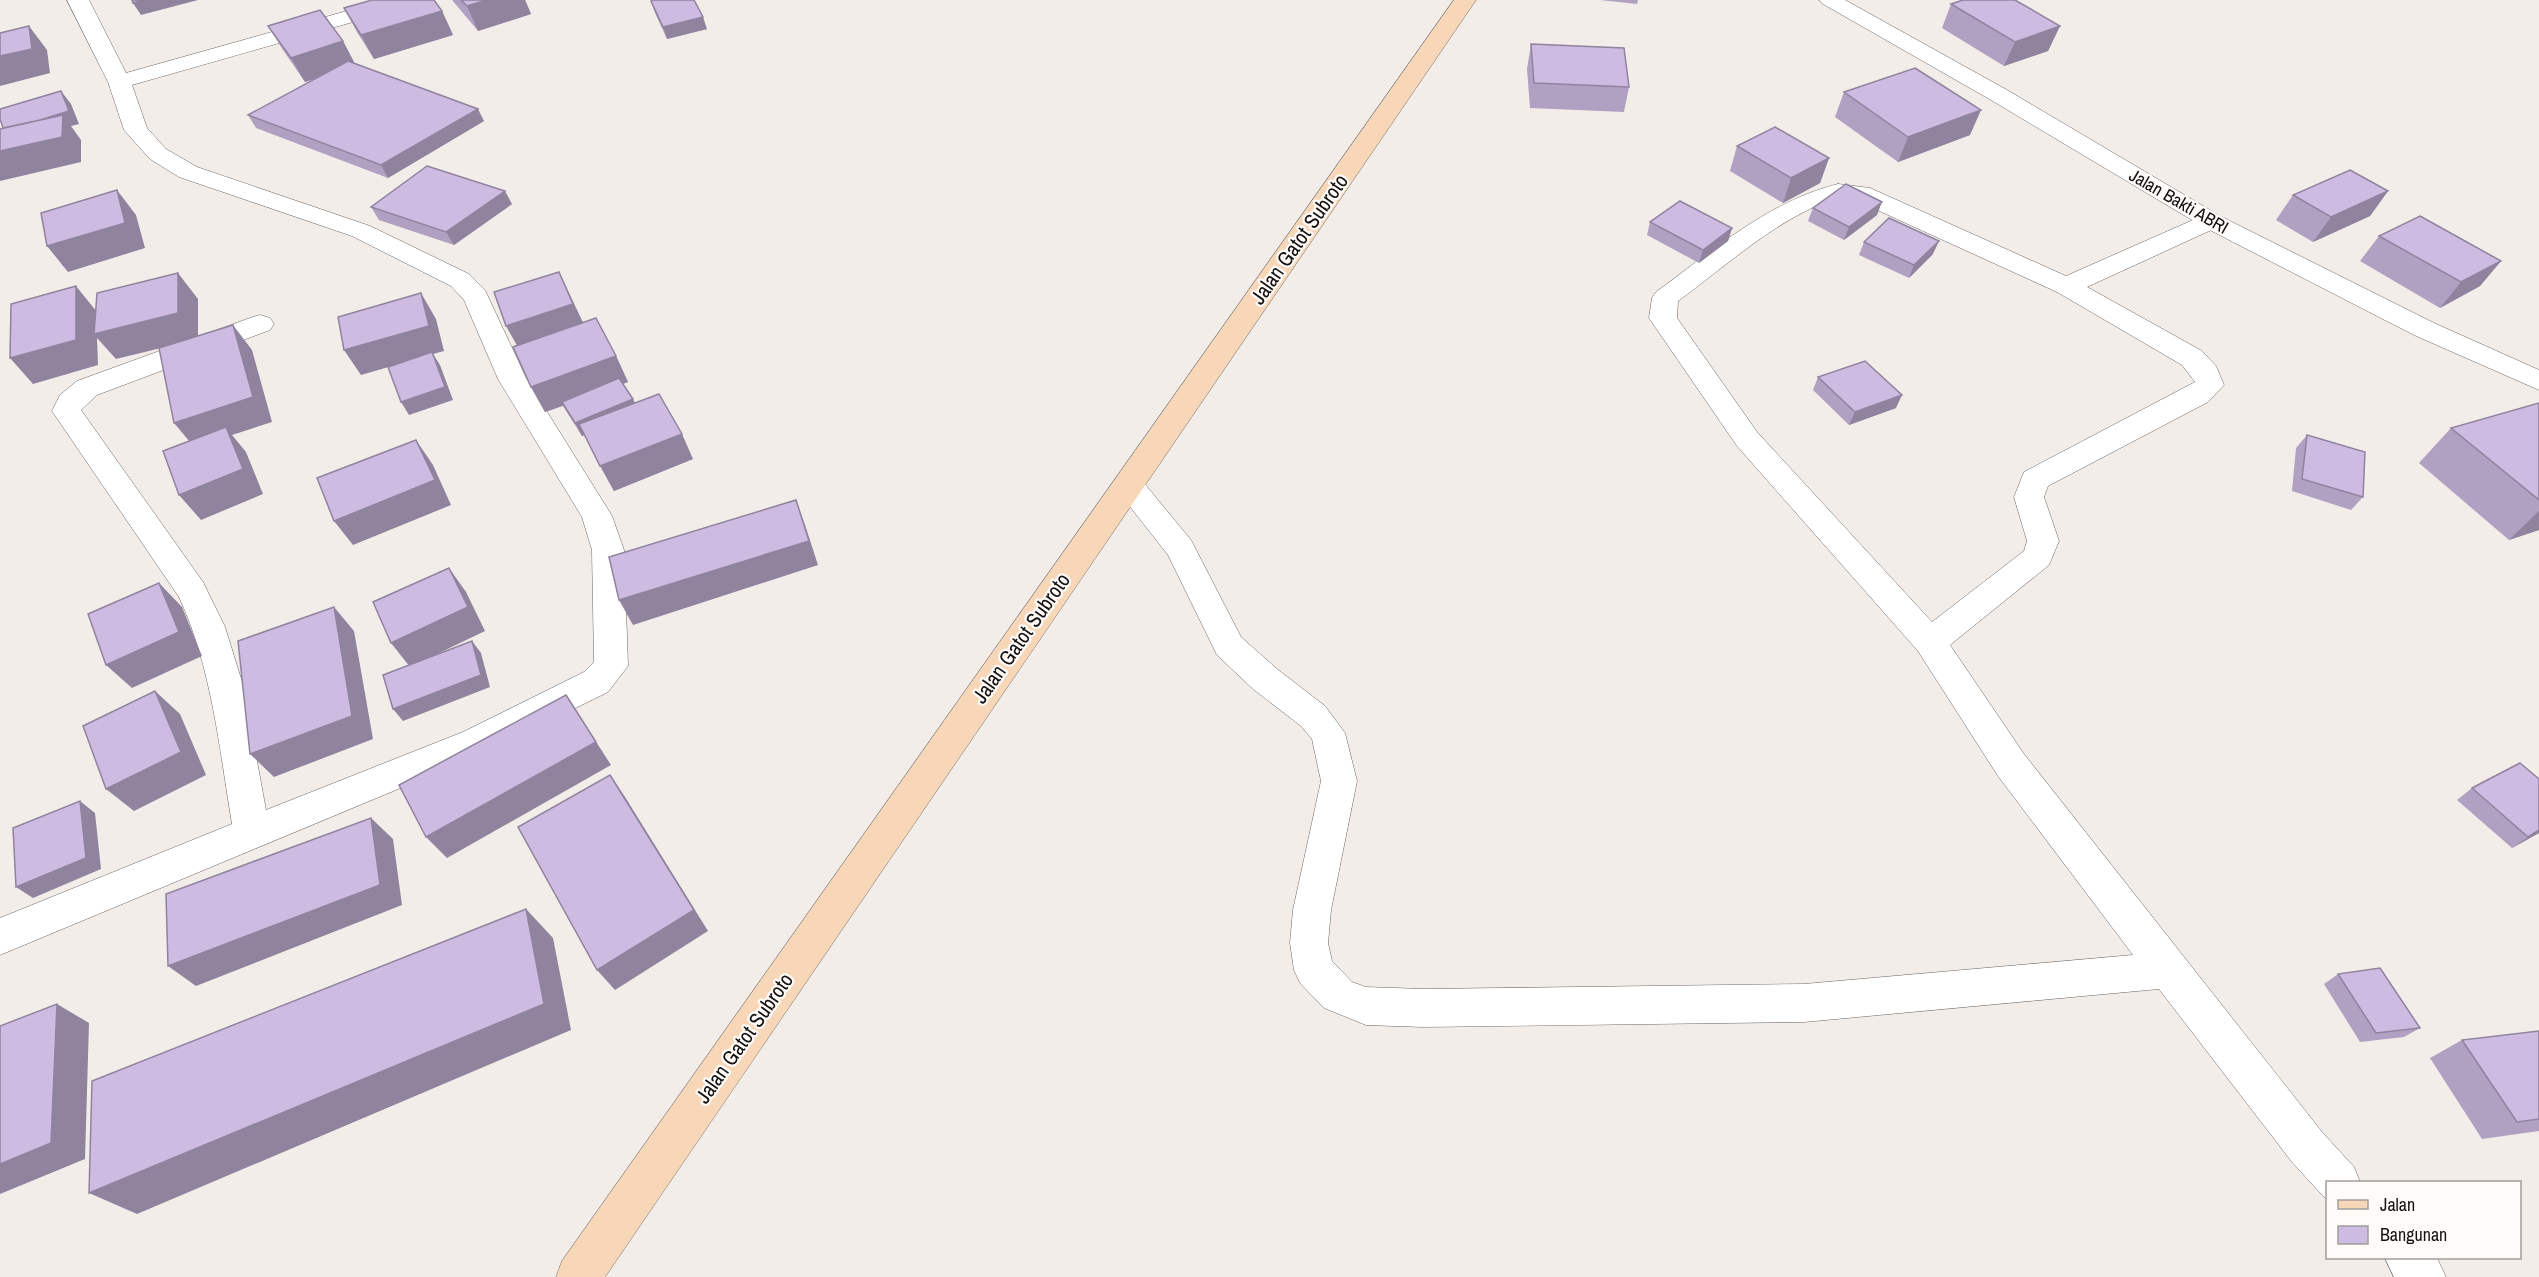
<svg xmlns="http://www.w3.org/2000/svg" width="2539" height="1277" viewBox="0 0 2539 1277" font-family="'Archivo Narrow',sans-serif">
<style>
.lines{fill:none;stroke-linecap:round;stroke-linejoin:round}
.minor-casing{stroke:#6c6764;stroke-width:1}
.tertiary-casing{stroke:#6c6764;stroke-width:1}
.secondary-casing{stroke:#6c6764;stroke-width:1}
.minor{fill:#fff;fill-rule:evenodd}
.tertiary{fill:#fff;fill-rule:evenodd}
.secondary{fill:#f8d7b9;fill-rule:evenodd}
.wall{fill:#b0a1c2}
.shaded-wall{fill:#90839e}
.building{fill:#cdbbe2;stroke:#90839e;stroke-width:1.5}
.labels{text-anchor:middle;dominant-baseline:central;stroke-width:4.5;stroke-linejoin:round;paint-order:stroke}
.far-street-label{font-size:18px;fill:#141210;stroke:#fefbf9}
.street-label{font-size:21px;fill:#141210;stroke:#fefbf9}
</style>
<rect width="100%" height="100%" fill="#f3ede9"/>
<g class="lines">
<defs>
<g id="minor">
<path d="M67,0H89L126,73L386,0H420L416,4L132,85L147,128L166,149L197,167L370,226L469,274L485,290L526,378L612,516L624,550L628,666L608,692L487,752L0,955V918L232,824C219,747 212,668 179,597L52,411L60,395L77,381L250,318L260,315L270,318L274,324L270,330L97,395L81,410L203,582L225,627L243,685L266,810L463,732L584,672L594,662L592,550L582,517L498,379L464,300L451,286L352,236L179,177L150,159L124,130L108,82Z"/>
<path d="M1838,184L1870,188L2066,276L2202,216L2211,213L2220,216L2224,221L2220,226L2087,287L2202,351L2216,366L2224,385L2208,402L2048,486L2044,497L2059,541L2049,565L1950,645L2024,754L2322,1132L2354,1167L2360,1182H2328V1199L2324,1197L2292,1162L2159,989L1804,1022L1423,1027L1366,1025L1324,1008L1300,983L1294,970L1290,943L1293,910L1321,781L1312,739L1301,726L1253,689L1217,655L1168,555L1113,485L1117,477L1128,474L1139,477L1191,540L1241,637L1277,669L1325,706L1345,733L1357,781L1331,910L1328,943L1332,961L1352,982L1366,987L1423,989L1804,984L2133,955L1998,776L1918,651L1737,446L1649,318L1652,298L1656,292C1712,251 1769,201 1838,184ZM1839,198L1853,199L2057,292L2182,365L2195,382L2024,472L2014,497L2027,541L2024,551L1932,622L1757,432L1677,318L1678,301C1725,267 1783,213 1839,198Z"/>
<polygon points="2385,1258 2437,1258 2446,1277 2394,1277"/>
</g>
<polygon id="tertiary" points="1819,0 1845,0 2007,90 2220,216 2434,323 2539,370 2539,390 2414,335 2202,226 1991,100 1823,4"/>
<polygon id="secondary" points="1454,0 1476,0 605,1277 556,1277 562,1261"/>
</defs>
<!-- minor casing -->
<use href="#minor" class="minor-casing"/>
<!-- tertiary casing -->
<use href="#tertiary" class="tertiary-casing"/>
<!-- secondary casing -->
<use href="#secondary" class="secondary-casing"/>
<!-- minor -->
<use href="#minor" class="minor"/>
<!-- tertiary -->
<use href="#tertiary" class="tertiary"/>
<!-- secondary -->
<use href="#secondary" class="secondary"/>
</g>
<!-- wall -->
<g class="wall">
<polygon points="452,0 525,0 531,14 478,31"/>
<polygon points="1600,0 1638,0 1637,4"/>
<polygon points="651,1 707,29 667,39 655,13"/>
<polygon points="1951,4 2060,26 2048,51 2004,66 1942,28"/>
<polygon points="344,8 442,11 453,35 374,59 357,32"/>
<polygon points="268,26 343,41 355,64 484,121 388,178 256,128 248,115 315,79 305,82 283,50"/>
<polygon points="1531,44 1629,87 1624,112 1530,108 1527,69"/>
<polygon points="1844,92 1970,135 1898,162 1835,117"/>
<polygon points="1737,146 1829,158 1820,183 1783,203 1730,171"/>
<polygon points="2388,191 2370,216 2313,242 2276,220 2293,195"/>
<polygon points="512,204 454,245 379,220 371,207"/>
<polygon points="1813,208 1877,215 1844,240 1808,221"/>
<polygon points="1650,222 1732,228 1728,241 1699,263 1647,235"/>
<polygon points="2379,236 2501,261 2480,286 2440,308 2360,261"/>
<polygon points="1864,242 1933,254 1909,278 1859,255"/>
<polygon points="559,272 583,323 616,356 628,382 623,384 635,403 693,459 614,491 585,435 582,436 563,406 545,412 531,387 517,346"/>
<polygon points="1818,377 1896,408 1849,425 1813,390"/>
<polygon points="2539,403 2539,530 2509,540 2419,463 2451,428"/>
<polygon points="2307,435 2363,497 2351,510 2292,491 2296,448"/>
<polygon points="2539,779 2539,833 2512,848 2457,800 2472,788"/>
<polygon points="2338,974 2420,1028 2404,1037 2360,1042 2324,984"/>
<polygon points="2539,1031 2539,1131 2482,1139 2430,1058 2462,1040"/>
</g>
<!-- shaded-wall -->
<g class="shaded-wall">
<polygon points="143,0 198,0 141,15 133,3"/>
<polygon points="487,0 525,0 531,14 478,31 467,6"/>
<polygon points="442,11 453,35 374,59 361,35"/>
<polygon points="703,17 707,29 667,39 663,27"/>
<polygon points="29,26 47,50 50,73 0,86 0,56"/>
<polygon points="2060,26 2048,51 2004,66 2015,42"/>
<polygon points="343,41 356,66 305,82 291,58"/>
<polygon points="61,91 71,104 79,124 71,126 81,140 81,162 0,181 0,151"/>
<polygon points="478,109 484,121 388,178 381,165"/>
<polygon points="1981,110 1970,135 1898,162 1908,137"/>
<polygon points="1829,158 1820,183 1783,203 1791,178"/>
<polygon points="117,190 136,215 145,248 68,272 47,246"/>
<polygon points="505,191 512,204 454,245 446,232"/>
<polygon points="2388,191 2370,216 2313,242 2331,217"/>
<polygon points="1882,202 1877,215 1844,240 1849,227"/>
<polygon points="1732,228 1728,241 1699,263 1703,250"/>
<polygon points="1939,241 1933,254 1909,278 1914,265"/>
<polygon points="2501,261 2480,286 2440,308 2461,282"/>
<polygon points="559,272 586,329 520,351 506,326"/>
<polygon points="178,273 198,299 198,339 116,359 97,338 98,365 33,384 10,358 76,286 97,312"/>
<polygon points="421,293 436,319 444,351 433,354 440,365 453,400 409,415 401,402 433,354 361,375 344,350"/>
<polygon points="233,325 252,350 272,422 232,435 246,452 263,494 201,520 179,495 195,448 174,423"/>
<polygon points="616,356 628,382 545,412 531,387"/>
<polygon points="1902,395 1896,408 1849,425 1855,412"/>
<polygon points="633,399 639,412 582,436 575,423"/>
<polygon points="682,434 693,459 614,491 600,466"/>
<polygon points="416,440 433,465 451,505 353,545 334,521"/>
<polygon points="796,500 805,525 818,565 633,625 619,600"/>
<polygon points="2539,511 2539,530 2509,540"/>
<polygon points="449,568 466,592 485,631 410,667 391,643"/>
<polygon points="159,583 182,607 202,656 132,688 106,665"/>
<polygon points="334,607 354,631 373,739 274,777 250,754"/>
<polygon points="472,641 481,653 490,687 403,721 393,709"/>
<polygon points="155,691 180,714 206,775 134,811 106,789"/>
<polygon points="566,695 611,765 447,858 426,837"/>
<polygon points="610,775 625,797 708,931 615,990 597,970"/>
<polygon points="80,801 95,813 101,869 33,898 16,887"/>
<polygon points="371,818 393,839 402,905 196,986 168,966"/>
<polygon points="2539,830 2539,833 2512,848 2528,837"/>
<polygon points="526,909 553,938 571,1030 137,1214 89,1193"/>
<polygon points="57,1004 89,1023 85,1159 0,1194 0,1164"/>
</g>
<!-- building -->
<g class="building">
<polygon points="132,0 143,0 133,3"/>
<polygon points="372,0 434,0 442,11 361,35 344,8"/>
<polygon points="461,0 487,0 467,6"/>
<polygon points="653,0 694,0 703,17 663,27 651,1"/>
<polygon points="1963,0 2015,0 2060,26 2015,42 1951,4"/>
<polygon points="320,10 343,41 291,58 268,26"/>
<polygon points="29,26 32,49 0,56 0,33"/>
<polygon points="1531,44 1624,48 1629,87 1534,83"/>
<polygon points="348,61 478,109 381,165 248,115"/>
<polygon points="1915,68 1981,110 1908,137 1844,92"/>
<polygon points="61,91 69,111 37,121 3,128 0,119 0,109"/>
<polygon points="63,115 62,137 0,151 0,129"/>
<polygon points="1775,127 1829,158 1791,178 1737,146"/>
<polygon points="427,166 505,191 446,232 371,207"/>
<polygon points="2350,170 2388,191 2331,217 2293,195"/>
<polygon points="1846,184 1882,202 1849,227 1813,208"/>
<polygon points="117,190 125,223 47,246 41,213"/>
<polygon points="1680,201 1732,228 1703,250 1650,222"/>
<polygon points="2420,216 2501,261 2461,282 2379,236"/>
<polygon points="1889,218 1939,241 1914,265 1864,242"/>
<polygon points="559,272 573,304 506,326 494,292"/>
<polygon points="178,273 178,313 94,334 97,293"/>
<polygon points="76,286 76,340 10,358 11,304"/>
<polygon points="421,293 429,326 344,350 338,317"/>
<polygon points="596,318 616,356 531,387 513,347"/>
<polygon points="233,325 253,397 174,423 159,348"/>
<polygon points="432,352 445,387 401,402 388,367"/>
<polygon points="1865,361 1902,395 1855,412 1818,377"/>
<polygon points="619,378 633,399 575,423 562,402"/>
<polygon points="659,394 682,434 600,466 579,424"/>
<polygon points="2539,403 2539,500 2451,428"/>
<polygon points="226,427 243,469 179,495 163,451"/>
<polygon points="2307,435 2365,452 2363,497 2302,479"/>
<polygon points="416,440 435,480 334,521 317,478"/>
<polygon points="796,500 809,541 619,600 609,557"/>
<polygon points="449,568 468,607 391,643 373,602"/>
<polygon points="159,583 179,632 106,665 88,614"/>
<polygon points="334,607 352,716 250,754 238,641"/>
<polygon points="472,641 481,675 393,709 383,675"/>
<polygon points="155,691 181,752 106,789 83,726"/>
<polygon points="566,695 596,742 426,837 399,785"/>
<polygon points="2520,763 2539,779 2539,830 2528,837 2472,788"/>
<polygon points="610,775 694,910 597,970 518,827"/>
<polygon points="80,801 86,858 16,887 13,828"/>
<polygon points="371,818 380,885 168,966 166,894"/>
<polygon points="526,909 544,1004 89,1193 92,1081"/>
<polygon points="2380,968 2420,1028 2376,1033 2338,974"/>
<polygon points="57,1004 51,1143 0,1164 0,1026"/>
<polygon points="2539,1031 2539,1119 2517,1122 2462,1040"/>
</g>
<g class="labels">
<!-- far-street labels -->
<g class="far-street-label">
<text transform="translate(2179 201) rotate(30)">Jalan Bakti ABRI</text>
</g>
<!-- street labels -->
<g class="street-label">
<text transform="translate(1299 239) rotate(-55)">Jalan Gatot Subroto</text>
<text transform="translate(1021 638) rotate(-55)">Jalan Gatot Subroto</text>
<text transform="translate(744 1038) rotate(-55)">Jalan Gatot Subroto</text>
</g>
</g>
<!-- legend -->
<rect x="2326" y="1181" width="195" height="78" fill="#fefbf9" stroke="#a09e9c" stroke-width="1.5"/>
<rect x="2338" y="1200" width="30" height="9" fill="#f8d7b9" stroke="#a09e9c" stroke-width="1.5"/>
<text x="2380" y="1211" font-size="18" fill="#141210">Jalan</text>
<rect x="2338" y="1226" width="30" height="18" fill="#cdbbe2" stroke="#a09e9c" stroke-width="1.5"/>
<text x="2380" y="1241" font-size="18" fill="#141210">Bangunan</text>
</svg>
